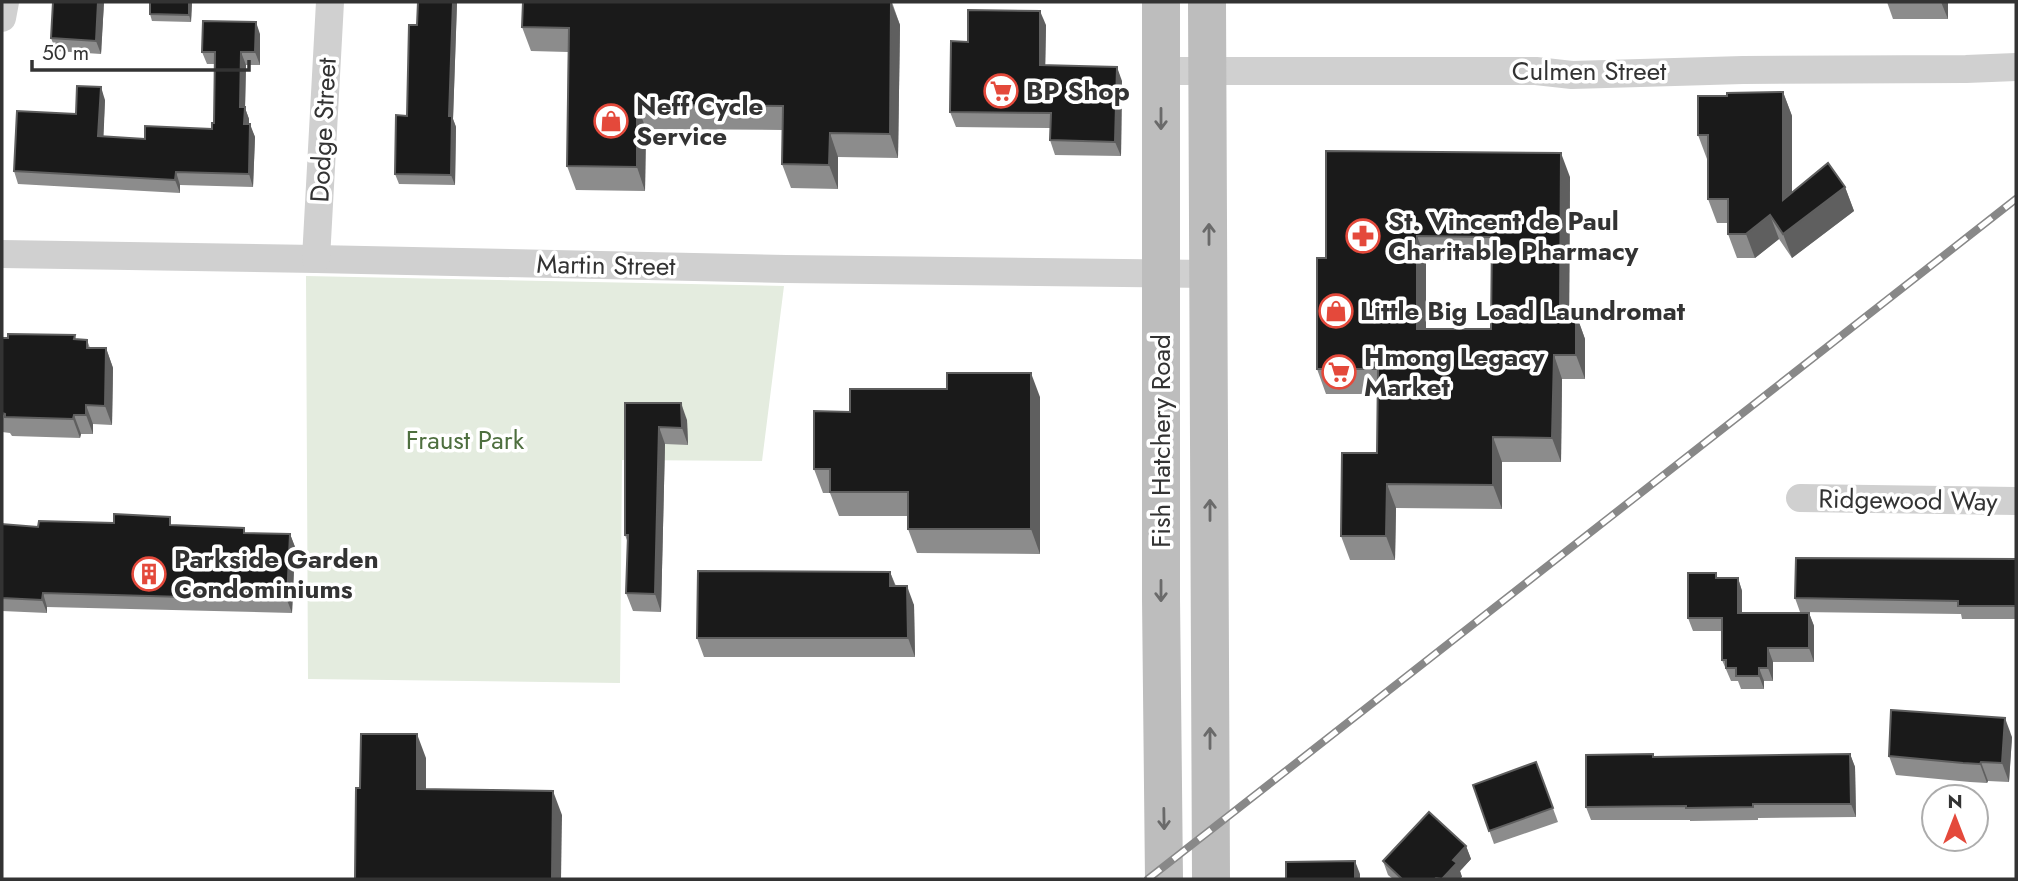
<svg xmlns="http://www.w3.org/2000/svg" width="2018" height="881" viewBox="0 0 2018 881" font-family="Jost,sans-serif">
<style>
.green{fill:#e4ecdf}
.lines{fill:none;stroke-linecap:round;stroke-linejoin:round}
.minor{stroke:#d0d0d0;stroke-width:28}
.secondary{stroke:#bdbdbd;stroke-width:38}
.rail-casing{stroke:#888;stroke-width:8}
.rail{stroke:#fff;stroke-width:5;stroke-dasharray:16;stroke-linecap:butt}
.wall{fill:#8c8c8c;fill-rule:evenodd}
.shaded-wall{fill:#5f5f5f}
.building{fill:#1a1a1a;stroke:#5f5f5f;stroke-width:2;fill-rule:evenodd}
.oneway{stroke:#6a6a6a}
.labels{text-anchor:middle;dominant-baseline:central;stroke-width:7;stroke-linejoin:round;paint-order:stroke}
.street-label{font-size:26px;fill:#333;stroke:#fff}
.poi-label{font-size:26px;font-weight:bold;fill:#333;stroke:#fff;text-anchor:start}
.park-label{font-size:26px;fill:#4e6f3f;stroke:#fff}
</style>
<rect width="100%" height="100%" fill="#fff"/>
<!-- green -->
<polygon class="green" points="306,276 784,286 762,461 622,460 620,683 308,679"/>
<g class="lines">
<!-- minor -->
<g class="minor">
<polyline points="2,18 5,2"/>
<polyline points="1161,71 1536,71 1572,75 1743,70 1966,69 2016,67"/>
<polyline points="2,254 316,259 786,269 1209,274"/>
<polyline points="316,259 330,2"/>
<polyline points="1800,498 2016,501"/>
</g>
<!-- secondary -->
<g class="secondary">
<polyline points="1161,2 1161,599 1164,879"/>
<polyline points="1207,2 1211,879"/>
</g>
<defs>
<polyline id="rail" points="1148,879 2016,199"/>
</defs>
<!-- rail casing -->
<use href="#rail" class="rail-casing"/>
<!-- rail -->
<use href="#rail" class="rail"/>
</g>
<!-- wall -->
<g class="wall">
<polygon points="104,2 101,54 56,51 51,38"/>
<polygon points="150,2 192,2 191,22 152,21 150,14"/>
<polygon points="418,2 456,2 457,3 453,119 456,127 455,185 399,184 395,174 407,116 417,25"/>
<polygon points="892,2 900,25 898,158 838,157 838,189 791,188 782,164 783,130 646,129 645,191 576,190 567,166 568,52 531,51 522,27"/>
<polygon points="1887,2 1948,2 1948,19 1893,19"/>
<polygon points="1046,25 1045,66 1122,81 1121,156 1055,155 1050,140 1050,128 956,127 950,112 968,42"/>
<polygon points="260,34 260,65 246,65 245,108 249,119 249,124 255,137 253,187 180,185 180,193 18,184 14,171 76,114 105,100 103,137 145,139 212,129 214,123 215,64 207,64 202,52"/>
<polygon points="1783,92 1792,116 1792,193 1845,187 1854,211 1792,258 1779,239 1755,258 1737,258 1728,234 1728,223 1717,223 1708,199 1708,159 1707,159 1698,135 1727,96"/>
<path d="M1570,177L1569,314H1576L1585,339V379H1562L1561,462H1502V509L1396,508L1395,560H1350L1341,536L1377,453L1378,394H1326L1317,369L1326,258ZM1426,260L1492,261L1491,329H1426Z"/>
<polygon points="75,335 76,339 87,340 90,348 106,348 113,368 112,425 93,424 93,434 81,434 80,438 12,436 10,433 2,432 2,338"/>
<polygon points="1040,397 1040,554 917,553 908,529 908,516 839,516 830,493 823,493 814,469 850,412"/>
<polygon points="625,403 687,420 688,445 665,444 661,612 633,611 626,593 628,543 625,535"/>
<polygon points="2,524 38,527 173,525 246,533 290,534 295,547 292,613 47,607 47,613 2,611"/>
<polygon points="2016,559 2016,619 1962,619 1961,614 1800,612 1795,598"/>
<polygon points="890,572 896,586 914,605 915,657 704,657 697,638"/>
<polygon points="1718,578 1738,578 1742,591 1742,613 1809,613 1814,626 1814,662 1773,662 1773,681 1764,681 1764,689 1741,689 1738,681 1731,681 1722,660 1722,631 1693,631 1688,618"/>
<polygon points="2012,737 2009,782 1988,781 1987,783 1970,782 1896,775 1889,756"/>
<polygon points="1850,754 1855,767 1856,817 1758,818 1758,820 1690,821 1690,820 1591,820 1586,807 1654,757"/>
<polygon points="1536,762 1558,822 1494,844 1473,785"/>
<polygon points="1466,846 1471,859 1460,871 1462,877 1459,879 1393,879 1388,875 1383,861"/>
</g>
<!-- shaded-wall -->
<g class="shaded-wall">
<polygon points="98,2 104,2 101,54 96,41"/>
<polygon points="189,2 192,2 191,22 189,15"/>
<polygon points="453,2 457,3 453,119 456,127 455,185 451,175 449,116"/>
<polygon points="891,2 900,25 898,158 890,134"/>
<polygon points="1941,2 1948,2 1948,19"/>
<polygon points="1040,11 1046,25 1045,80 1040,65"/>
<polygon points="256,22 260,34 260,65 255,52"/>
<polygon points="241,52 246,65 245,108 249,119 249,136 240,107"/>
<polygon points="1117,67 1122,81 1121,156 1115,142"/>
<polygon points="101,87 105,100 103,149 98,136"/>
<polygon points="1783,92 1792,116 1792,224 1783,200"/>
<polygon points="637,105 646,129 645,191 637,167"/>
<polygon points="250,124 255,137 253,187 249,174"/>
<polygon points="830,133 838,157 838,189 829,165"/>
<polygon points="1561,153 1570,177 1569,339 1560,314"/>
<polygon points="176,172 180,185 180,193 175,180"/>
<polygon points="1845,187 1854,211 1792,258 1783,234"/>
<polygon points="1770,215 1779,239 1755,258 1746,234"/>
<polygon points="1417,236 1426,260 1426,353 1417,329"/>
<polygon points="1576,314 1585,339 1585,379 1576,355"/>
<polygon points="106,348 113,368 112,425 105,406"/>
<polygon points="1554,355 1562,379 1561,462 1552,438"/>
<polygon points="1031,373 1040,397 1040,554 1031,529"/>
<polygon points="681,403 687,420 688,445 682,428"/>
<polygon points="86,405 93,424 93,434 86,415"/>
<polygon points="74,415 81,434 80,438 73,419"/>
<polygon points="659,427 665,444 661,612 655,594"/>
<polygon points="1493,437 1502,462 1502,509 1493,485"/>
<polygon points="1387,484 1396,508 1395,560 1386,536"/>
<polygon points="290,534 295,547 292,613 287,600"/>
<polygon points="890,572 897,591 890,586"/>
<polygon points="1738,578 1742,591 1742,626 1738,613"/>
<polygon points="907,586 914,605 915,657 908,638"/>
<polygon points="43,593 47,607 47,613 42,600"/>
<polygon points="1809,613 1814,626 1814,662 1809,648"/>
<polygon points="1768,648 1773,662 1773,681 1768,668"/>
<polygon points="1759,668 1764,681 1764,689 1759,676"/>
<polygon points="2005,718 2012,737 2009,782 2002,763"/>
<polygon points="417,734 426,758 426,813 417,789"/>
<polygon points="1850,754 1855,767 1856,817 1851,804"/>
<polygon points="1981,762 1988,781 1987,783 1980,764"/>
<polygon points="553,791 562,815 561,879 552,879"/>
<polygon points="1466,846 1471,859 1460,871 1462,877 1459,879 1442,879 1453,860"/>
<polygon points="1355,861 1360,874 1360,879 1355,879"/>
</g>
<!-- building -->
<g class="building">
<polygon points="53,2 98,2 96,41 51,38"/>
<polygon points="150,2 189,2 189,15 150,14"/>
<polygon points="418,2 453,2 449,116 452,116 451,175 395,174 396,115 407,116 409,25 417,25"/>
<polygon points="523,2 891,2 890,134 830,133 829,165 782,164 783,106 637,105 637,167 567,166 569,28 522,27"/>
<polygon points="968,10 1040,11 1040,65 1117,67 1115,142 1050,140 1051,113 950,112 951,41 968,42"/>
<polygon points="203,21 256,22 255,52 241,52 240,107 245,107 244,124 250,124 249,174 176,172 175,180 14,171 17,111 76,114 77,86 101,87 98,136 145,139 145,126 212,129 212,123 214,123 215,52 202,52"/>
<polygon points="1783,92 1783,200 1828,163 1845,187 1783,234 1770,215 1746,234 1728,234 1728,199 1708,199 1708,135 1698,135 1698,96 1727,96 1727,93"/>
<path d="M1326,151L1561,153L1560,314H1576V355H1554L1552,438L1493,437V485L1387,484L1386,536H1341L1342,453H1377L1378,369H1317V258H1326ZM1417,236L1492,237L1491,329H1417Z"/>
<polygon points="8,334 75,335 74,339 87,340 87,348 106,348 105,406 86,405 86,415 74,415 73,419 5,417 5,414 2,413 2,338 8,338"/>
<polygon points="947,373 1031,373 1031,529 908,529 908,492 830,492 830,469 814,469 814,411 850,412 850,389 947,389"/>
<polygon points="625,403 681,403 682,428 659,427 655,594 626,593 628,535 625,535"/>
<polygon points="114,514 170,517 170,525 244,528 244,533 290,534 287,600 43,593 42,600 2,598 2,524 38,527 39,521 114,523"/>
<polygon points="1796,558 2016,559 2016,606 1958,606 1958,601 1795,598"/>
<polygon points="698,571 890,572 890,586 907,586 908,638 697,638"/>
<polygon points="1688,573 1716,573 1716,578 1738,578 1738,613 1809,613 1809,648 1768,648 1768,668 1759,668 1759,676 1736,676 1736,668 1726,668 1726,660 1722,660 1722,618 1688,618"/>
<polygon points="1891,710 2005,718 2002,763 1981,762 1980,764 1963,763 1889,756"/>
<polygon points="361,734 417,734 417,789 553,791 552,879 355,879 356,788 360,788"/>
<polygon points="1653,754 1653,757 1850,754 1851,804 1753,804 1753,807 1686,808 1686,806 1586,807 1586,755"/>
<polygon points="1536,762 1553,808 1489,831 1473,785"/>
<polygon points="1429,812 1466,846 1453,860 1457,863 1442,879 1436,878 1435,879 1402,879 1383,861"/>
<polygon points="1355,861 1355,879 1286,879 1286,862"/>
</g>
<!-- one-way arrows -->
<defs><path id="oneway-shaft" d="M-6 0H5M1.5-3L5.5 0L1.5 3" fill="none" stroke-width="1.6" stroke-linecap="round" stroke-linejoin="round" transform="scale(1.75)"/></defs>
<g class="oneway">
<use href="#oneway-shaft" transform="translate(1161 119) rotate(90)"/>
<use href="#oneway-shaft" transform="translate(1209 234) rotate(-90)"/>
<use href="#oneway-shaft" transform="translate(1210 510) rotate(-90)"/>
<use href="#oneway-shaft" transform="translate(1161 591) rotate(90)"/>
<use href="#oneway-shaft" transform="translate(1210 738) rotate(-90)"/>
<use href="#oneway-shaft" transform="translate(1164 819) rotate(89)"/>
</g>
<!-- icons -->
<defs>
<symbol id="supermarket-ring" viewBox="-11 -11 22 22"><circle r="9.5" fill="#fff" stroke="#e4493b" stroke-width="1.5"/><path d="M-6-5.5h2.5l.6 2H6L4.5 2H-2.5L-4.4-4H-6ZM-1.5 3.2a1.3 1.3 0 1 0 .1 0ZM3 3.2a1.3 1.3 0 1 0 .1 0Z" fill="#e4493b"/></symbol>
<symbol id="shop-ring" viewBox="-11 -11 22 22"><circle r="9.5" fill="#fff" stroke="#e4493b" stroke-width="1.5"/><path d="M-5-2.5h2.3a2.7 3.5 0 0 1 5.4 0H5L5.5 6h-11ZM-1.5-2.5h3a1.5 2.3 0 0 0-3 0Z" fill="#e4493b"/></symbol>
<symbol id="pharmacy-ring" viewBox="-11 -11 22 22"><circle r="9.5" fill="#fff" stroke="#e4493b" stroke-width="1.5"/><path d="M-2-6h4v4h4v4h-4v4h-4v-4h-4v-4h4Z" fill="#e4493b"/></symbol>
<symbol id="building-ring" viewBox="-11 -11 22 22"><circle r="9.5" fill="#fff" stroke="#e4493b" stroke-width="1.5"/><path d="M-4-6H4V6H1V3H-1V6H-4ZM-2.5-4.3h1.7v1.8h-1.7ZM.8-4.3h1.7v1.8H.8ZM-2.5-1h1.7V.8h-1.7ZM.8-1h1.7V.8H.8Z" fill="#e4493b"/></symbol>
</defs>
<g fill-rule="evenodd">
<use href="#supermarket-ring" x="982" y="72" width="38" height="38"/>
<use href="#shop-ring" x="592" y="102" width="38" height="38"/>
<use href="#pharmacy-ring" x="1344" y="217" width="38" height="38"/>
<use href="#shop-ring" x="1317" y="292" width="38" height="38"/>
<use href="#supermarket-ring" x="1320" y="353" width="38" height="38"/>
<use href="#building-ring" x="130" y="555" width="38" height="38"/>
</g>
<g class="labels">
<!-- street labels -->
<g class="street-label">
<text x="1589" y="71">Culmen Street</text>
<text transform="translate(323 130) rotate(-87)">Dodge Street</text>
<text transform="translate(606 265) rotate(1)">Martin Street</text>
<text transform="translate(1161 441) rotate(-90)">Fish Hatchery Road</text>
<text transform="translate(1908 500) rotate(1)">Ridgewood Way</text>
</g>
<!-- poi labels -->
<g class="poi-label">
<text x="1026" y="91">BP Shop</text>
<text x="636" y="106">Neff Cycle<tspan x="636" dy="30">Service</tspan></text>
<text x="1388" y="221">St. Vincent de Paul<tspan x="1388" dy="30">Charitable Pharmacy</tspan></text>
<text x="1360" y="311">Little Big Load Laundromat</text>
<text x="1364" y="357">Hmong Legacy<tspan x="1364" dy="30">Market</tspan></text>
<text x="174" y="559">Parkside Garden<tspan x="174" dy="30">Condominiums</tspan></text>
</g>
<!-- park labels -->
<g class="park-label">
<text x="465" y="440">Fraust Park</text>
</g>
</g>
<!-- border -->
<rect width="2018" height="881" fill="none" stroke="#333333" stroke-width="7"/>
<!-- north arrow -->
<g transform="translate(1955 818)"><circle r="33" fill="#ffffff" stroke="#adadad" stroke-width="2"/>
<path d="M0-5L12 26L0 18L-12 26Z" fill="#e4493b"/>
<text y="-10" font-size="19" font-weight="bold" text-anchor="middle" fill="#333333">N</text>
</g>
<!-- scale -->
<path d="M32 60v10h217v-10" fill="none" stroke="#333333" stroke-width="3.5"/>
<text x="42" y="60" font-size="21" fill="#333333" stroke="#ffffff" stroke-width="5" paint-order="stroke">50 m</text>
</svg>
